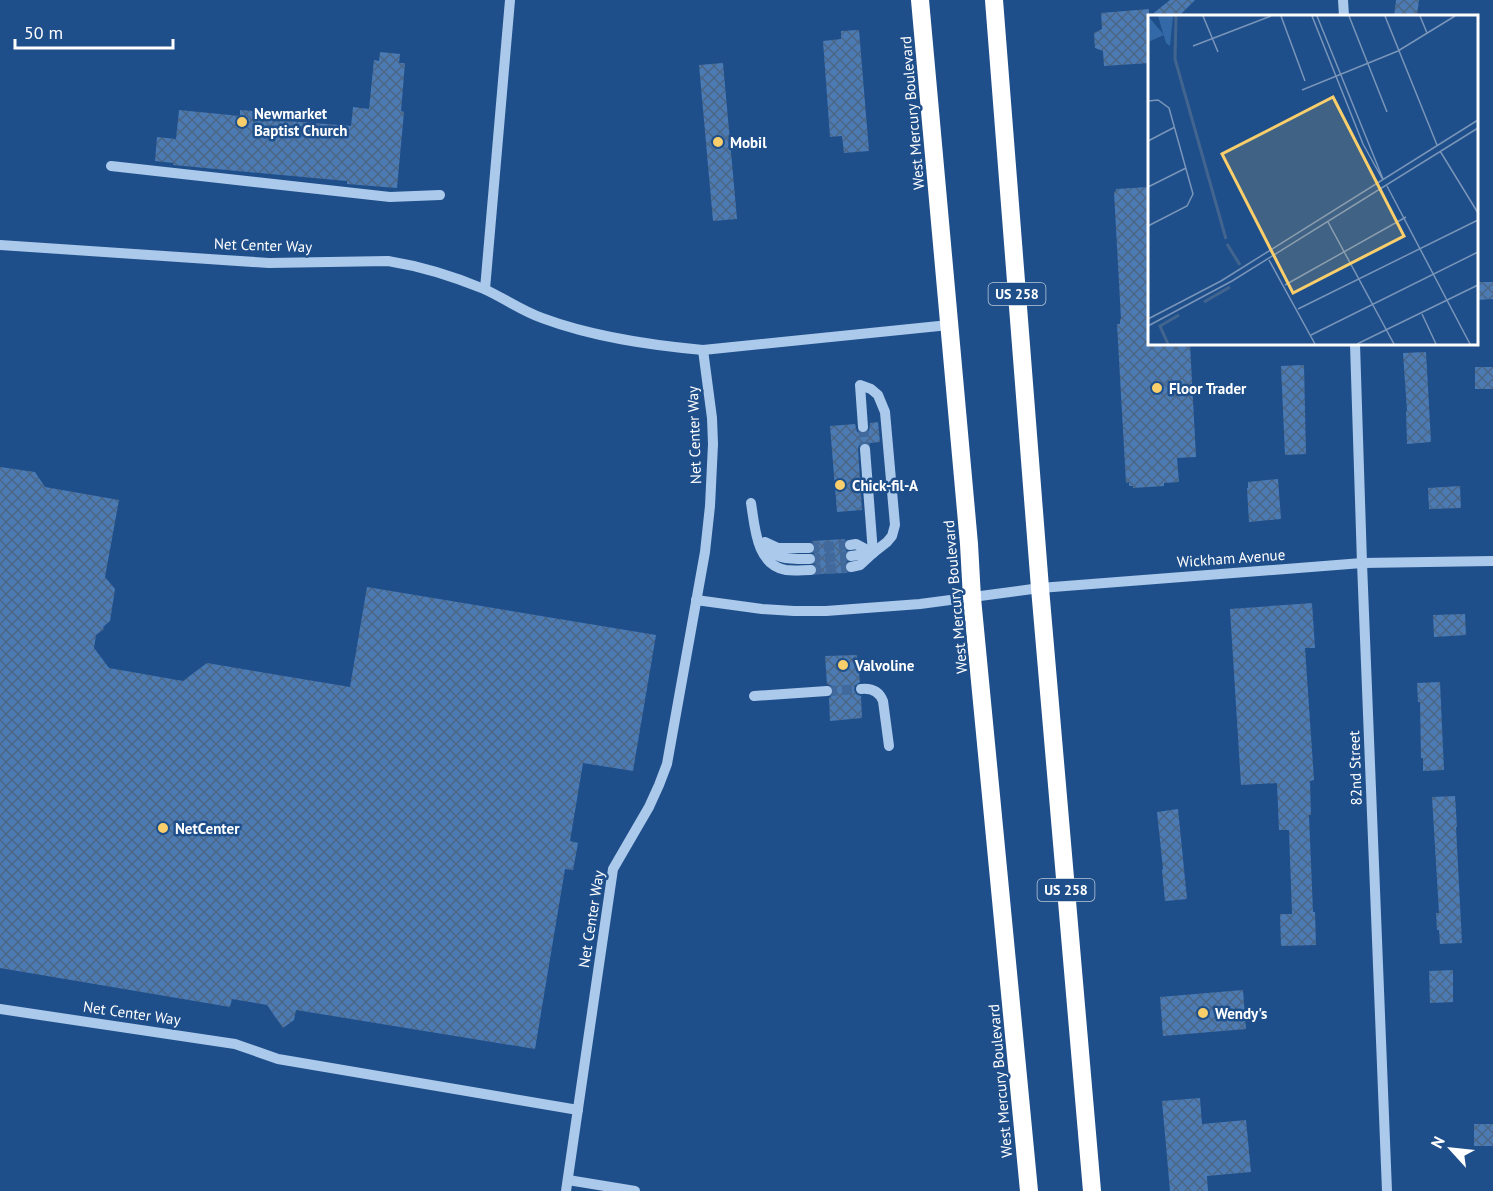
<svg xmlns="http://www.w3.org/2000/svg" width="1493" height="1191" viewBox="0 0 1493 1191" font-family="'PT Sans',sans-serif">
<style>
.building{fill:url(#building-cross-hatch)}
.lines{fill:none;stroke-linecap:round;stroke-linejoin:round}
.minor-tunnel{stroke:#41699c;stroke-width:10;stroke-dasharray:10 5;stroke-linecap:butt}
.minor{stroke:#abc9eb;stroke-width:10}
.highway{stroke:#fff;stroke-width:18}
.poi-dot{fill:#f9ce6b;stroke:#1f4f8a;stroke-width:2}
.labels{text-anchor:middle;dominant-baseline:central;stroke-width:5;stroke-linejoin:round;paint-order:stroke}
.shield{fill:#1f4f8a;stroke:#bccadc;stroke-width:1.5}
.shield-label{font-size:14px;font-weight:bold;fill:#fff}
.poi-label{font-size:15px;font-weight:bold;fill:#fff;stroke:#1f4f8a;text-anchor:start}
.street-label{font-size:15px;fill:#fff;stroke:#1f4f8a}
.inset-river{fill:none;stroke:#42658f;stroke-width:3}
.inset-road{fill:none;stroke:#7995b9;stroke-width:1.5}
.view{fill:#f9ce6b;fill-opacity:0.15;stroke:#f9ce6b;stroke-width:3}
.inset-edge{fill:none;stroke:#fff;stroke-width:3}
</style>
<defs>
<pattern id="building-cross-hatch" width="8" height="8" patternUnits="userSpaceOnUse" patternTransform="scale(1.5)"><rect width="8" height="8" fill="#4c7bb3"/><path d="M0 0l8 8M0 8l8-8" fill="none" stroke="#4c6685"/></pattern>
</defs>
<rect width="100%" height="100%" fill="#1f4f8a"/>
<!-- building -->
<g class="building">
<polygon points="1170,0 1195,0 1179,16 1150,16"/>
<polygon points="1396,0 1419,0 1417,16 1394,16"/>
<polygon points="1149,9 1149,50 1148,50 1149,63 1104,66 1103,51 1095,48 1094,33 1102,29 1101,13"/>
<polygon points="859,30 869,151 844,153 842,136 830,137 823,41 841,39 841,31"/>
<polygon points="380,52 400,54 399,63 405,63 401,111 404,112 397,188 347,184 347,181 173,165 174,163 155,161 157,137 176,139 179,110 240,116 240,110 277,113 277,120 351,126 353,107 369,109 374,60 379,61"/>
<polygon points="723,63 737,219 713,221 699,65"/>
<polygon points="1149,187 1149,344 1190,344 1196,457 1177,458 1179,482 1164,483 1164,486 1133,488 1133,486 1129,486 1129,482 1126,483 1117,324 1120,324 1120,319 1121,319 1114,192 1116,191 1116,189"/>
<polygon points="1476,282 1493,282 1493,299 1476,300"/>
<polygon points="1426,352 1431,442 1407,444 1406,411 1407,411 1403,353"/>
<polygon points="1304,365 1306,454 1285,455 1281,366"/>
<rect x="1475" y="367" width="18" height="22"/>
<polygon points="878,422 880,442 870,443 864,442 859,445 858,449 862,510 837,512 830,426 855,424 857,432 864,434 869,431 870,423"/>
<polygon points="0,467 35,472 45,487 119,500 105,577 115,589 110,621 103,627 104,629 96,635 94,648 109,668 183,681 207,663 350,687 367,587 656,635 633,771 583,763 570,841 578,843 573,870 565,869 535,1049 296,1010 294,1020 283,1028 267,1005 232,999 230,1007 0,968"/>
<polygon points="1278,479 1281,519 1249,522 1247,488 1248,488 1248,482"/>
<polygon points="1460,486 1461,508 1429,509 1428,488"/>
<polygon points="845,539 843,546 846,551 844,556 846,561 844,568 847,573 817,574 818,569 815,564 817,558 814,553 816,547 815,544 812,541"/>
<polygon points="1312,603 1315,648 1305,648 1314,780 1310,781 1311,815 1309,815 1313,912 1315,912 1316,945 1281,946 1280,914 1292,914 1289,830 1279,830 1277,783 1241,785 1230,609"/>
<polygon points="1465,614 1466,635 1434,637 1433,615"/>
<polygon points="857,655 860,682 855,685 854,690 857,695 861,696 862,718 830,721 829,698 833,695 834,691 833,686 827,684 825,656"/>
<polygon points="1440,682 1444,770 1423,771 1423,758 1421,758 1420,702 1418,702 1417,683"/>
<polygon points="1455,796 1457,827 1456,827 1462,943 1440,944 1439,930 1437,930 1436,913 1439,913 1432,797"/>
<polygon points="1178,809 1187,899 1165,901 1162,870 1163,869 1157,812"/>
<polygon points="1453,970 1453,1002 1430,1003 1429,971"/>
<polygon points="1243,990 1246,1029 1163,1036 1160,997"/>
<polygon points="1200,1098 1202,1124 1246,1120 1251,1172 1207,1176 1208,1191 1170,1191 1162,1101"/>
<rect x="1474" y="1124" width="19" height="22"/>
</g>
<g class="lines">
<!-- minor-tunnel -->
<g class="minor-tunnel">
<polyline points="863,427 865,449"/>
<polyline points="809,548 850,545"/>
<polyline points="810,559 851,556"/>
<polyline points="811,570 851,567"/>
<polyline points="827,691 861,689"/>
</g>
<!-- minor -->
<g class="minor">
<polyline points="1343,0 1344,16"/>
<polyline points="111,166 390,197 440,195"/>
<path d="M0,245L269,263L388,261C419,266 455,277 484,289C504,298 522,311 542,318C593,337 649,345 703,350L949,325"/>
<polyline points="485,289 510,0"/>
<polyline points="1355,344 1362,563 1387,1191"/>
<polyline points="865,449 873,553"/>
<path d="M751,503C755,527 756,565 786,570C794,571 803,570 811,570"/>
<polyline points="765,542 778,548 809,548"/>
<path d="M761,543C775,560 789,559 810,559"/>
<polyline points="850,545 856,544 873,553"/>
<polyline points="851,556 873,553"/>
<polyline points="851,567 860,565 873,553 887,542 892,536 895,525 885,412 878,395 871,389 860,385 863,427"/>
<polyline points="696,600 762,609 794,611 826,611 920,604 1040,588 1362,563 1493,561"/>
<path d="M861,689C871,688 879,691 883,701L889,746"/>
<polyline points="754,696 827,691"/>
<polyline points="0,1009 235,1044 278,1059 578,1110"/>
<polyline points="568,1180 635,1191"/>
<polyline points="566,1191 613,869 649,807 659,785 667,764 705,552 710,506 713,444 712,418 703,350"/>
</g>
<!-- highway -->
<g class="highway">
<polyline points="920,0 969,544 972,598 1029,1191"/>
<polyline points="994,0 1040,588 1092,1191"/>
</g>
</g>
<!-- markers -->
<g class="poi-dot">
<circle cx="242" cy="122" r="6"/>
<circle cx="718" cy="142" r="6"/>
<circle cx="1157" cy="388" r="6"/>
<circle cx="840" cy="485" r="6"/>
<circle cx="843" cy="665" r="6"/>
<circle cx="163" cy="828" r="6"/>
<circle cx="1203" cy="1013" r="6"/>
</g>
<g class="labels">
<!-- shield labels -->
<g class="shield">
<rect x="988.5" y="283" width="57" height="22" rx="4.5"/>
<rect x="1037.5" y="879" width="57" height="22" rx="4.5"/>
</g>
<g class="shield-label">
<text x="1017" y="294">US 258</text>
<text x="1066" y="890">US 258</text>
</g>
<!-- poi labels -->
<g class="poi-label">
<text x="254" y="113">Newmarket<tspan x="254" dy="17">Baptist Church</tspan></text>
<text x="730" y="142">Mobil</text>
<text x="1169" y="388">Floor Trader</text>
<text x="852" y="485">Chick-fil-A</text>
<text x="855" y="665">Valvoline</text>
<text x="175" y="828">NetCenter</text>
<text x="1215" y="1013">Wendy's</text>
</g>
<!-- street labels -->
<g class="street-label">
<text transform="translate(912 113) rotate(-95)">West Mercury Boulevard</text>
<text transform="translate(263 245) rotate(2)">Net Center Way</text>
<text transform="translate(694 435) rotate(-92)">Net Center Way</text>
<text transform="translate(1231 558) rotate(-4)">Wickham Avenue</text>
<text transform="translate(955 597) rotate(-95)">West Mercury Boulevard</text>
<text transform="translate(1355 768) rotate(-92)">82nd Street</text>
<text transform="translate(591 919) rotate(-81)">Net Center Way</text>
<text transform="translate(132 1013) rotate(8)">Net Center Way</text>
<text transform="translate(1000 1081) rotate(-95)">West Mercury Boulevard</text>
</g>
</g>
<!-- overview -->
<g transform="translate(1148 15)">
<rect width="330" height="330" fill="#1f4f8a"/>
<path d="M10,1H25L22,31L18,28Z" fill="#3369a7"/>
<path d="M0,1L16,20L0,27Z" fill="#3369a7"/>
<path class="inset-river" d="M28,1L27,44L78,224M79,229L92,250M56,287L82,272M20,329L12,311L31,300"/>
<path class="inset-road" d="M55,1L70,37M133,1L157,66M164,1L215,129L235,165M169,1L235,164M201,1L239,97M237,1L289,130M272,1L279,18M45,31L123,1M154,75L250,36L307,1M0,86L10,85L21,93L45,179L39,191L0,211M0,126L27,112M292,136L330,198M239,171L322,329M0,172L38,153M180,207L246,329M121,245L167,329M137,270L258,202M150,294L330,205M274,299L288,329M0,304L73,266L330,105M0,311L84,266L330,113M163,320L330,237M209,329L330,270"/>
<path class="view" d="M185,82L256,221L145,278L74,139Z"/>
<rect width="330" height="330" class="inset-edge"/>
</g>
<!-- north arrow -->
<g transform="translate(1451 1149) rotate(297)" stroke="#1f4f8a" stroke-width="4.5" paint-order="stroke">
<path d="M0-4.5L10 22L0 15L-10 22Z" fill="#ffffff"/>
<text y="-9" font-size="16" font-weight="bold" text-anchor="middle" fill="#ffffff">N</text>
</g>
<!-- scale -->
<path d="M15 39v9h158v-9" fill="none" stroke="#ffffff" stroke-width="3"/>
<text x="24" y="39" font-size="18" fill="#ffffff" stroke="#1f4f8a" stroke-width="4.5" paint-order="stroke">50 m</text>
</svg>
